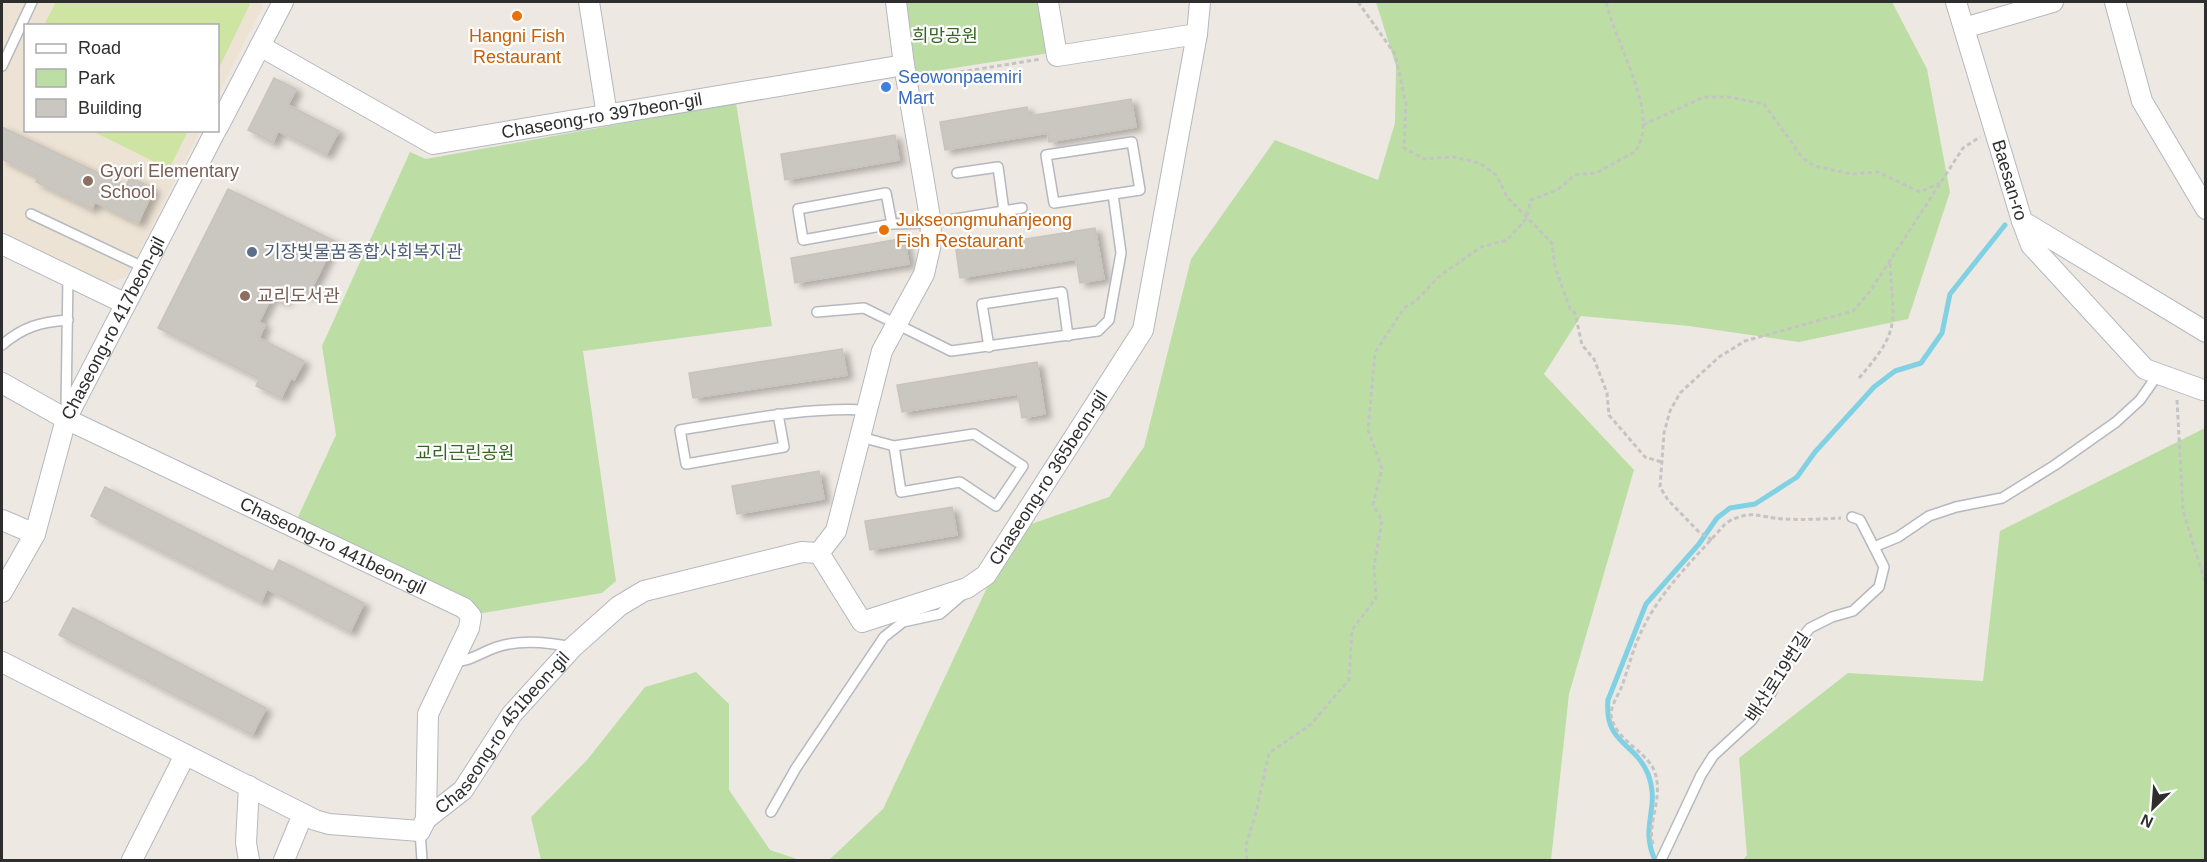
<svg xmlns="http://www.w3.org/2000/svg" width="2207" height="862" viewBox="0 0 2207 862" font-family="Helvetica,'Noto Sans KR',sans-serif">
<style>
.education{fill:#ede3d4}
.green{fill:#bcdea5}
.pitch{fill:#cde4a2}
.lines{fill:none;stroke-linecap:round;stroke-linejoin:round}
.stream{stroke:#81d1e4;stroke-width:5}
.building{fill:#cac6c0;stroke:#c9c3bb;stroke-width:1.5;filter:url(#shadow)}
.lane-casing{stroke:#b5b8c0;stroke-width:12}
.street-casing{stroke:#b5b8c0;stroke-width:22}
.path{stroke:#c4c4c4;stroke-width:3;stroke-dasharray:4.5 3;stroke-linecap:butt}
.lane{stroke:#fff;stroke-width:9}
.street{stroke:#fff;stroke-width:20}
.food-dot{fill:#e8710a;stroke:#fff;stroke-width:2}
.shop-dot{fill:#3f7fe0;stroke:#fff;stroke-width:2}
.education-dot{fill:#8d6e63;stroke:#fff;stroke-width:2}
.service-dot{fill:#5c6f8a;stroke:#fff;stroke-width:2}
.labels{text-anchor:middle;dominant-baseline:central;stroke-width:4.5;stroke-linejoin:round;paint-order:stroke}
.food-label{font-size:18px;fill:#c56008;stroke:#fff}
.park-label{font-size:18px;fill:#366623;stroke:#fff}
.shop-label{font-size:18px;fill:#366cbe;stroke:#fff;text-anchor:start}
.street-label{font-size:18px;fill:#2e2e2e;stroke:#fff}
.education-label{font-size:18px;fill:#785e54;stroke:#fff;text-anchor:start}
.service-label{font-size:18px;fill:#4e5e75;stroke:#fff;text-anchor:start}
</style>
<defs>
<filter id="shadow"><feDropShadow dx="6" dy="4" stdDeviation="3" flood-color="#0004"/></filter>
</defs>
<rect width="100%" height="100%" fill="#eee8e2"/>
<!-- education -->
<polygon class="education" points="2,2 262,2 262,8 218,96 218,26 26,26 26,130 200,131 127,277 105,283 2,231"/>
<!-- green -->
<g class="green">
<polygon points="906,2 1042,2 1050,53 916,74"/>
<polygon points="1376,2 1892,2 1927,69 1950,192 1908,319 1799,342 1689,326 1581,316 1544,374 1634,470 1569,694 1551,860 829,860 883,809 1014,530 1109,497 1144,447 1191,259 1275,140 1378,180 1395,123 1396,66"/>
<polygon points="736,103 772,326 583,351 616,581 602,593 477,614 466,597 297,519 336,435 322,346 410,152 426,159"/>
<polygon points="2205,428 2205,860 1743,860 1747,855 1739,758 1848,673 1983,681 2000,531"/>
<polygon points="696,672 729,704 729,790 770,850 800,860 541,860 531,817 587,760 645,687"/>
</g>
<!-- pitch -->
<g class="pitch">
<polygon points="56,2 248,2 250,4 218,70 218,26 44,25"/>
<polygon points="92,131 188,130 188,131 169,169"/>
</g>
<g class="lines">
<!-- stream -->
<path class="stream" d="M1655,860C1639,826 1661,808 1648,774C1635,742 1604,744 1608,700L1646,604L1699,544L1717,518L1730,508L1755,504L1797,477L1815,452L1874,387L1895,371L1921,363L1942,333L1950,294L2005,225"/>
</g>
<!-- building -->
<g class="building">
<polygon points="274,78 296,89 288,105 339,131 326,155 278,131 273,143 248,130"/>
<polygon points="1131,99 1136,127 1049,142 1048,133 945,150 940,122 1027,107 1029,116"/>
<polygon points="2,127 126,186 130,177 154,189 138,223 95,202 92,209 36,182 38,177 2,159"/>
<polygon points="895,135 899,160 785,180 781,154"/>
<polygon points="228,189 335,241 308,296 291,288 284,302 272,296 259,322 265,325 259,338 304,361 294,380 291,378 281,398 256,386 259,379 158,328"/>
<polygon points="1095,228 1104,279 1080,283 1076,259 960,278 956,250"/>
<polygon points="904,238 909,264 795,283 791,258"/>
<polygon points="842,349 847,375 693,398 689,373"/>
<polygon points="1037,362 1045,414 1022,418 1018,394 902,412 897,385"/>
<polygon points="819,471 824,499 737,514 732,486"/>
<polygon points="105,487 273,572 279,560 364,603 350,632 267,589 261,602 91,516"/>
<polygon points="952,507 957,535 870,550 865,521"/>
<polygon points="73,608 266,708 252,735 59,635"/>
</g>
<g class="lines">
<defs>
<g id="lane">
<polyline points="2,66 32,2"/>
<polygon points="1132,142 1140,190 1054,203 1046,155"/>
<polyline points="957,173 998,167 1004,211"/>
<polyline points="31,214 143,267"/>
<polyline points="892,224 886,193 798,209 803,240 892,224 931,223 1022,208"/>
<polyline points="817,312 864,308 951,351 1098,331 1109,320 1121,253 1113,194"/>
<path d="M2,345C23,327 40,322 68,320"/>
<polyline points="989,347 982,304 1062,292 1068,336"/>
<polyline points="66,409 68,276"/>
<path d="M778,414L784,447L686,464L680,430C743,420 804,407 867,410"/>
<polyline points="861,437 894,446 974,434 1023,466 996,506 960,482 901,492 894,446"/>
<polyline points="1852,517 1860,520 1874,547"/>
<path d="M453,662C469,662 482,652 497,647C521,639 548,642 572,647"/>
<polyline points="771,812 796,768 884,637 903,622 940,614 962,595"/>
<polyline points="420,831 422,860"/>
<polyline points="1661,860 1701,775 1713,756 1752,720 1771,693 1790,652 1810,628 1832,617 1853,611 1879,587 1884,567 1874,547 1898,537 1929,516 1956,507 2002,498 2055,465 2116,422 2140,400 2159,373"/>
</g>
<g id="street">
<polyline points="589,2 607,115"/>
<polyline points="1048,2 1057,56 1197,34"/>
<path id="s1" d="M1956,2L2022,221L2206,332"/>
<polyline points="2115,2 2142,101 2206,209"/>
<polyline points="1964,28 2053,2"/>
<path id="s2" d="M260,46L433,144L904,65"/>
<polyline points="218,127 283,2"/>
<polyline points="2022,221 2031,245 2145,369 2203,390"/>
<polyline points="2,244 124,303"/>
<path id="s3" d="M2,383L66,419L464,608L471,616L469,628L428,714L426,819"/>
<polyline points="2,520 35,534"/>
<path id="s4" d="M819,553L862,622L967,588L986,575L1143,330L1197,34L1200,2"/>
<polyline points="819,553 836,531 882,351 924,274 930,248 931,223 904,65 896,2"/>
<path id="s5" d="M2,592L35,534L66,419L216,130"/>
<path id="s6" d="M2,662L315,820L329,824L420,831L426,819L463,790L512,714L573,647L619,606L644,591L802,552L819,553"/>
<polyline points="249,786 246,843 249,860"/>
<polyline points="132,860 185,755"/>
<polyline points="284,860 303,814"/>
</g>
</defs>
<!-- lane casing -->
<use href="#lane" class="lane-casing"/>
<!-- street casing -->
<use href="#street" class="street-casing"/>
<!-- path -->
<g class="path">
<polyline points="1358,2 1395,54 1406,104 1404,148 1424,159 1453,157 1480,163 1497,176 1507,197 1552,243 1555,267 1570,309 1575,313 1582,345 1594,359 1607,393 1609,415 1645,457 1662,462"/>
<polyline points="923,78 1041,59"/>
<polyline points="1643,125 1704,97 1729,97 1764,104 1802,157 1814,166 1852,174 1878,172 1920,192 1940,183"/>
<path d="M1859,378C1904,327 1892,322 1890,259"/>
<polyline points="2177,400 2183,511 2206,585"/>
<polyline points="1712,540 1698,531 1668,500 1660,487 1664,433 1670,411 1680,393 1719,357 1745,341 1853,311 1871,290 1963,148 1980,137"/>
<path d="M1653,844C1646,824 1666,794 1653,768C1643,750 1619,741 1612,720C1608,709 1618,696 1622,686C1629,666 1634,645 1644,626C1663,588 1698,555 1726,523C1752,508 1759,518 1784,519C1803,520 1822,519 1841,518"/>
<path d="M1247,860L1246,845L1256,813L1269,753L1310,725L1349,680L1352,630L1376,598L1374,567L1382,520L1373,505L1382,468L1368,430L1375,353L1404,308L1417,300L1438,277L1481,247L1507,240L1526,219L1531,200L1557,190L1575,175L1596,173L1636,151C1639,144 1643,136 1643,129C1646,92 1615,39 1606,2"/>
</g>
<!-- lane -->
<use href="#lane" class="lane"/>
<!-- street -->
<use href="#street" class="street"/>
</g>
<!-- markers -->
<g class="food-dot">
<circle cx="517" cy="16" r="6"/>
<circle cx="884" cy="230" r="6"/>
</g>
<circle class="shop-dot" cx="886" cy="87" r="6"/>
<g class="education-dot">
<circle cx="88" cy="181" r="6"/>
<circle cx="245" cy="296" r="6"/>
</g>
<circle class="service-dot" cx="252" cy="252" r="6"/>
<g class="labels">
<!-- food labels -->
<g class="food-label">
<text x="517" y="36">Hangni Fish<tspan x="517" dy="21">Restaurant</tspan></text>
<text x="896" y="220" text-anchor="start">Jukseongmuhanjeong<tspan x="896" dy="21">Fish Restaurant</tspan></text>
</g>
<!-- park labels -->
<g class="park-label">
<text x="945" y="36">희망공원</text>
<text x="465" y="453">교리근린공원</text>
</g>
<!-- shop labels -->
<g class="shop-label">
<text x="898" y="77">Seowonpaemiri<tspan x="898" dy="21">Mart</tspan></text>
</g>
<!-- street labels -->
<g class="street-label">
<text stroke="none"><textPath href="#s2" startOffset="370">Chaseong-ro 397beon-gil</textPath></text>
<text stroke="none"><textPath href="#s1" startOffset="186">Baesan-ro</textPath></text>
<text stroke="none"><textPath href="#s5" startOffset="288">Chaseong-ro 417beon-gil</textPath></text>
<text stroke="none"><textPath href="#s4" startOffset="330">Chaseong-ro 365beon-gil</textPath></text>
<text stroke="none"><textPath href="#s3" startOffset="369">Chaseong-ro 441beon-gil</textPath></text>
<text transform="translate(1778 677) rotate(-57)">배산로19번길</text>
<text stroke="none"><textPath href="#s6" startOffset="586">Chaseong-ro 451beon-gil</textPath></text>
</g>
<!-- education labels -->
<g class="education-label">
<text x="100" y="171">Gyori Elementary<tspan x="100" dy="21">School</tspan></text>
<text x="257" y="296">교리도서관</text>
</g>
<!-- service labels -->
<g class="service-label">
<text x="264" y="252">기장빛물꿈종합사회복지관</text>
</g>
</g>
<!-- border -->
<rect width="2207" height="862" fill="none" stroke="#2e2e2e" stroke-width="6"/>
<!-- legend -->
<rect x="24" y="24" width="195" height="108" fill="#ffffff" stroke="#ababab" stroke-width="1.5"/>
<rect x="36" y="44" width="30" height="9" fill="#ffffff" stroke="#ababab" stroke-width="1.5"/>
<text x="78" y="54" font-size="18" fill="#2e2e2e">Road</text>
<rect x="36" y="69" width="30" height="18" fill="#bcdea5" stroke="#ababab" stroke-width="1.5"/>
<text x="78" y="84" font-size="18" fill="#2e2e2e">Park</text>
<rect x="36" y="99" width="30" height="18" fill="#cac6c0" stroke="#ababab" stroke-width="1.5"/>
<text x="78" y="114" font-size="18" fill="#2e2e2e">Building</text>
<!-- north arrow -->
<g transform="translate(2153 808) rotate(205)" stroke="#ffffff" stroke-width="4.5" paint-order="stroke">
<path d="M0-4.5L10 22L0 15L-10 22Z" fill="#2e2e2e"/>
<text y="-9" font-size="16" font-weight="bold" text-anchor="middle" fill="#2e2e2e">N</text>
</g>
</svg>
